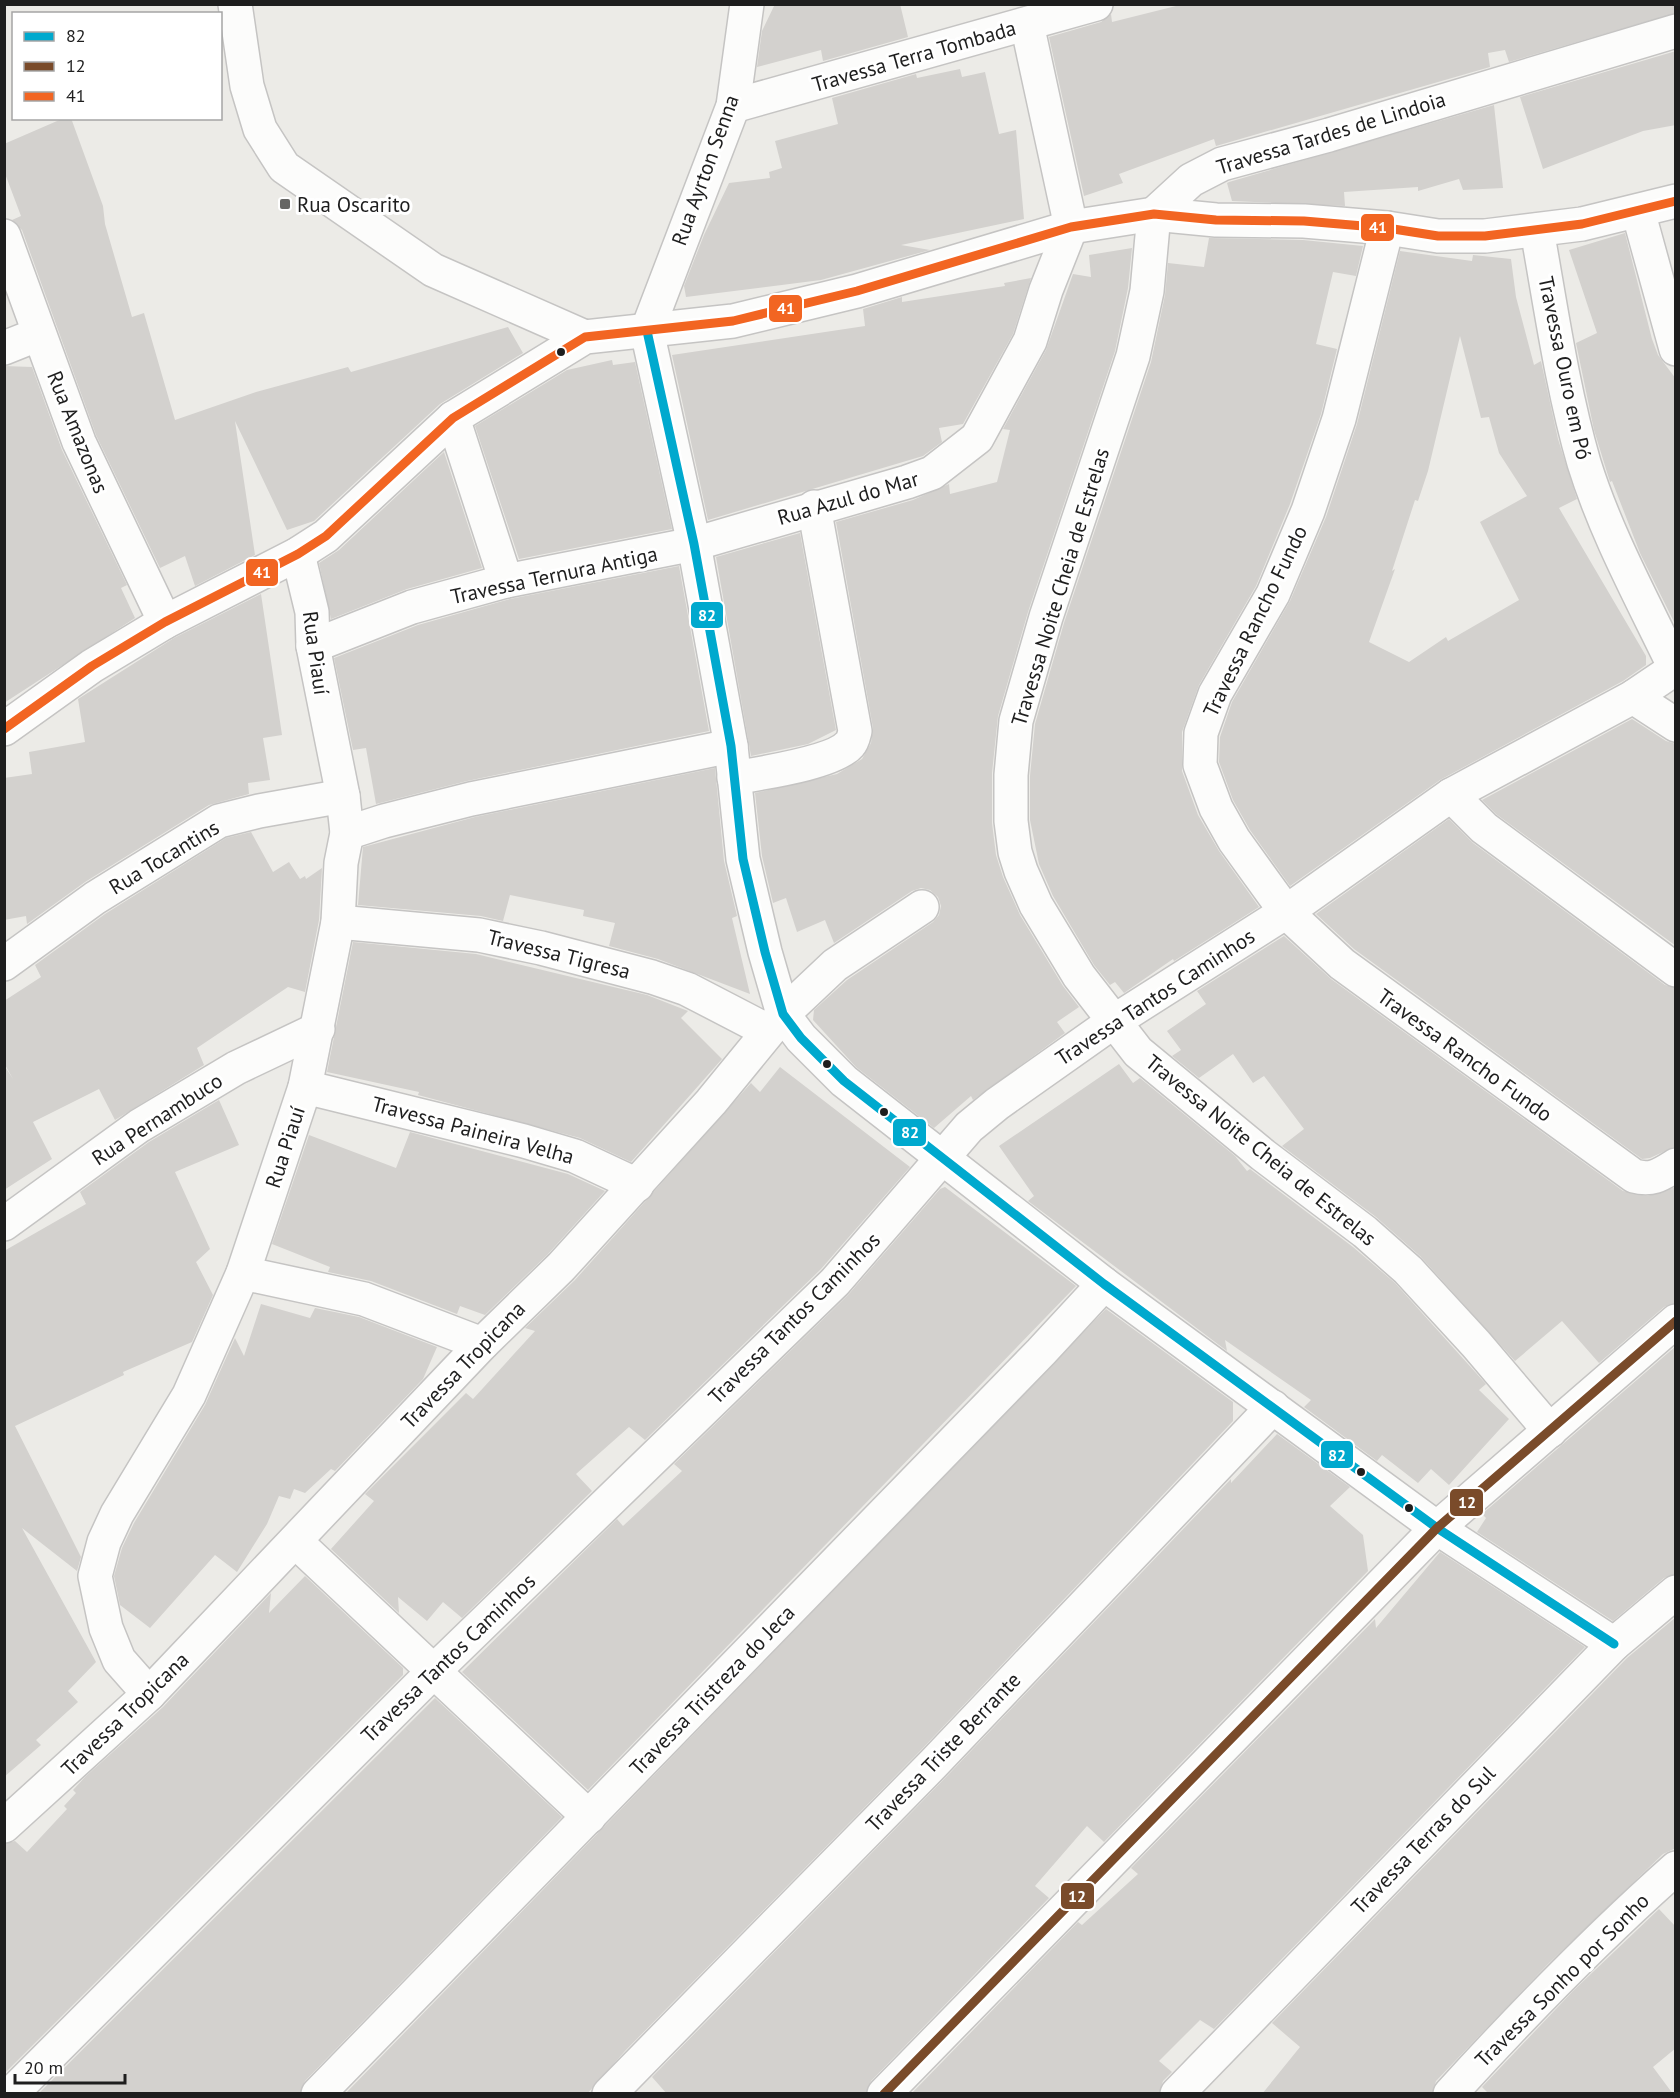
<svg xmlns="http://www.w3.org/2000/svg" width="1680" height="2098" viewBox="0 0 1680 2098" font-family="'PT Sans',sans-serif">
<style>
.building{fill:#d3d1ce;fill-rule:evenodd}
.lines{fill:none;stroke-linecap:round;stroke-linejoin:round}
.minor-casing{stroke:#c5c4c3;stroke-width:36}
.minor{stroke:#fcfcfb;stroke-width:33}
.bus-1-casing{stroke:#fff;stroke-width:14}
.bus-2-casing{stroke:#fff;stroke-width:14}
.bus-3-casing{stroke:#fff;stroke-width:14}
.bus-1{stroke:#00a9ce;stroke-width:9}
.bus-2{stroke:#7a4b2a;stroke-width:9}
.bus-3{stroke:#f26522;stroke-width:9}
.poi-dot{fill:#666664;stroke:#fff;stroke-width:2}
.bus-dot{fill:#1e1e1e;stroke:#fff;stroke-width:2}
.labels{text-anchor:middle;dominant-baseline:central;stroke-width:6;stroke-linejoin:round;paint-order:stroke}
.street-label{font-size:21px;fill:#1e1e1e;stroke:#fff}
.poi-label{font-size:21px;fill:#1e1e1e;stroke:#fff;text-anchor:start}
.line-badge{stroke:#fff;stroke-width:2}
.badge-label{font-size:16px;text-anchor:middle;font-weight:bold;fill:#fff}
</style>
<rect width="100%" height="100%" fill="#ecebe7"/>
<!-- building -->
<g class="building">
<polygon points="775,4 900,4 908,37 823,61 821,50 757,67 762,31"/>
<polygon points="1184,4 1676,4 1676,13 1509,62 1505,50 1488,53 1490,67 1216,146 1214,139 1119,174 1123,183 1084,196 1049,37 1101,22 1111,14 1112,22"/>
<polygon points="1676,51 1676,125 1643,131 1543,169 1520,97"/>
<polygon points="960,69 962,77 985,72 999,134 1016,130 1024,219 901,245 930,250 821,280 686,297 684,286 704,235 729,183 770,178 769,172 782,168 775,141 838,124 832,98 916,74 917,78"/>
<polygon points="1494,105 1503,188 1463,190 1459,179 1418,191 1418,187 1344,192 1345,206 1232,201 1227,183 1229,182"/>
<polygon points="64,118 71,118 103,206 105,224 132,317 144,313 175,420 256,392 348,367 351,372 508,327 523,353 440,404 314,521 287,530 235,421 255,555 195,586 185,556 160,568 96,435 22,230 12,220 21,216 4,171 4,144"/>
<polygon points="1625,233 1652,339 1658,355 1676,379 1676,626 1640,553 1612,481 1610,482 1594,430 1576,343 1597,333 1569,250"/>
<polygon points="1209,238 1303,240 1363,246 1356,276 1333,272 1316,344 1337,349 1321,414 1290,504 1256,586 1199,685 1182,732 1182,771 1198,815 1219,851 1259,907 1174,961 1173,959 1124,993 1115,982 1110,985 1094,965 1053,896 1039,864 1030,820 1030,776 1035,724 1064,623 1151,362 1165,295 1168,263 1204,267"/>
<polygon points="1132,248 1128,288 1115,351 1028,612 998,716 992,773 992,823 996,855 1003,877 1020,915 1063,986 1079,1007 1057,1022 1065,1033 973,1100 971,1096 934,1128 856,1067 813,1020 814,1010 847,980 933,922 939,915 941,906 938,897 930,890 921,888 912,891 834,943 825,920 797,932 786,898 773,903 762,856 755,793 837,774 862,759 871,743 873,728 836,522 913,500 949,484 950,494 997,482 1010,430 1003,429 1046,350 1073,274 1091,277 1089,255"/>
<path d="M1400,251L1472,261L1473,255L1511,259L1516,297L1534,365L1541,361L1558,439L1577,499L1559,508L1646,656V665L1623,681L1440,780L1290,886L1250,830L1233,800L1219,762L1220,737L1232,702L1290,601L1326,517L1357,424ZM1460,336L1481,418L1489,417L1499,453L1527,496L1480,522L1519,600L1448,641L1446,637L1409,662L1369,642L1395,569L1392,571L1415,500L1418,501L1428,471Z"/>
<polygon points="1031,278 1013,334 963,424 939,428 942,442 923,456 708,520 672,355 865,326 863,309 902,297 902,302 1005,286 1004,283"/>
<polygon points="612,360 613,365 635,362 672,529 519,559 475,426 567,370"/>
<polygon points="4,366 32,367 62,450 127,585 121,588 135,618 4,703"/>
<polygon points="444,452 482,568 407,589 331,619 319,563 339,550"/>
<polygon points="800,533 836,730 808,744 751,756 716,557"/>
<polygon points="679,566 709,731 467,781 376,804 366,748 353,750 334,658 418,625 510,599"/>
<polygon points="261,594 282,735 263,738 270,780 248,783 249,794 209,805 85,882 27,924 26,916 4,920 4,778 32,774 29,752 85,742 78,699 174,638"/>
<polygon points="1632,719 1666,741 1676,744 1676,946 1496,814 1482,800"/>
<polygon points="715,768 724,861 737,916 732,918 750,994 658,959 609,946 615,923 583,916 584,910 510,895 503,921 481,916 358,905 363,847 475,817"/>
<polygon points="1449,819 1473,843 1665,985 1676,988 1676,1146 1650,1158 1642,1159 1354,949 1316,914"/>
<polygon points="251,832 273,872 289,862 300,879 305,876 306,879 322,868 319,920 305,992 288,987 197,1048 204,1065 115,1120 99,1089 33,1122 52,1159 4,1190 4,1065 13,1079 4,1063 4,1001 41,977 35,965 105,914 226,838"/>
<polygon points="1284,936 1331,979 1623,1191 1647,1196 1676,1187 1676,1303 1664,1307 1599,1363 1562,1321 1515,1361 1420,1256 1376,1217 1282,1146 1304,1129 1264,1076 1253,1083 1233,1054 1199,1078 1172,1056 1181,1050 1167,1031 1206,1004 1197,991"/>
<polygon points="353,942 476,954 647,995 688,1011 681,1018 722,1059 631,1162 580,1138 418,1095 419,1092 327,1072"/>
<polygon points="1119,1064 1133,1083 1140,1078 1235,1156 1247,1171 1250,1169 1353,1247 1395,1283 1486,1384 1479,1390 1509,1419 1449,1485 1431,1469 1418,1483 1382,1455 1377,1461 1304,1407 1311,1400 1225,1340 1227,1351 1028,1201 1034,1196 999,1146"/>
<polygon points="780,1067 910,1167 821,1269 645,1440 629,1427 576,1474 592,1491 462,1618 443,1602 427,1621 398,1597 399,1613 331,1549 374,1501 365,1494 466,1393 473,1399 535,1331 525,1328 575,1280 751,1083 760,1092"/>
<polygon points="219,1100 239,1145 175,1172 210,1249 196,1262 213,1295 192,1342 123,1372 124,1375 15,1426 81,1557 77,1571 22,1528 96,1662 68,1691 78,1702 36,1740 41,1745 4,1777 4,1251 86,1204 80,1192 149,1142"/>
<polygon points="410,1132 568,1174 605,1191 548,1254 485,1315 460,1306 457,1314 371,1281 328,1272 330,1267 272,1244 309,1135 396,1168"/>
<polygon points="945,1187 1076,1286 588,1790 462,1672 617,1519 623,1526 682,1471 674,1464 848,1295 940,1189"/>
<polygon points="261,1304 310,1318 315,1308 359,1317 437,1347 423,1379 335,1471 331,1469 305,1493 294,1489 290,1499 279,1496 267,1524 237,1572 215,1555 150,1628 120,1605 114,1576 122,1548 134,1523 205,1405 235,1338 244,1356"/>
<polygon points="1106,1309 1233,1402 1233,1421 921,1750 625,2051 587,2094 345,2094"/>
<polygon points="1676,1346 1676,1574 1664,1578 1613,1621 1477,1532 1486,1518 1482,1514"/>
<polygon points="1277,1434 1350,1487 1330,1506 1363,1535 1368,1571 1104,1842 1087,1826 1035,1886 1049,1898 871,2081 866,2094 667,2094 652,2077 947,1776 1231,1479 1231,1483"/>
<polygon points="1440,1552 1585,1647 1214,2029 1200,2020 1159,2061 1172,2072 1163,2081 1159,2094 911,2094 1078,1922 1082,1925 1138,1874 1131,1868 1375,1619 1376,1628"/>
<polygon points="305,1576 403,1668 403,1675 4,2074 4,1844 15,1841 27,1852 67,1809 64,1806 76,1793 73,1790 86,1776 163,1707 271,1593 269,1613"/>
<polygon points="1676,1617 1676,1848 1663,1854 1547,1965 1436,2081 1432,2094 1262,2094 1300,2047 1272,2023 1627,1658"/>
<polygon points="435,1698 562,1817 305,2081 300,2094 38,2094"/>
<polygon points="1659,1909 1676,1927 1676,2048 1653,2067 1673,2094 1489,2094 1482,2087 1573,1991"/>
</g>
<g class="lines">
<defs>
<g id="minor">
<polyline points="235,4 247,86 260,129 284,167 433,270 585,337"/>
<polyline points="733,106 1096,4"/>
<polyline points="1638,211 1676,349"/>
<polyline points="1154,214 1147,291 1133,356 1046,617 1016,721 1011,775 1011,821 1015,852 1021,871 1036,905 1079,976 1138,1052 1263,1155 1365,1232 1408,1270 1476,1344 1550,1431"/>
<polyline points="1154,214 1191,180 1222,164 1329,135 1676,31"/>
<path d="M1387,228L1339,419L1308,511L1273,594L1215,694L1201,733L1200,765L1216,808L1234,840L1286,912L1342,964L1634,1176C1652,1181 1660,1175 1676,1165"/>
<path d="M1537,230C1551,308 1562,387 1584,463C1606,534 1643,601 1675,668"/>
<polyline points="4,236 79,442 165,622"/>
<polyline points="647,331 694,544 731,746 743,859 765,952 783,1014 801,1038 844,1081 1104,1284 1437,1528 1614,1644"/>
<polyline points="647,331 733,106 747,4"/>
<polyline points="4,348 39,334"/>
<polyline points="453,418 506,581"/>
<polyline points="313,646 412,607 506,581 694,544 907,482 932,473 977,438 1030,341 1046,290 1071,227 1027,24"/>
<polyline points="1633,697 1676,725"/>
<polyline points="4,729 92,666 165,622 298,554 326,536 453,418 585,337 733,321 857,291 1071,227 1154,214 1216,220 1304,221 1387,228 1438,236 1485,236 1582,224 1676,201"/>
<path d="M734,778C761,773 834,763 850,744C853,741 854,735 855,731L814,507"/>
<polyline points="1451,795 1484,828 1676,970"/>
<polyline points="347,833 384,821 471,799 731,746"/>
<polyline points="338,922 479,935 541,948 652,977 687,989 768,1031"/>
<polyline points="4,964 95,898 219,821 259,811 343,796"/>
<polyline points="305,1087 524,1141 575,1156 637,1185"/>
<polyline points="4,1224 139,1126 236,1068 318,1029"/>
<polyline points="243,1273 364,1299 482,1344"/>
<polyline points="295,1541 589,1817"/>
<polyline points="149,1694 119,1660 106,1628 95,1576 104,1542 117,1514 189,1395 243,1273 305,1087 338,922 341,863 347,833 343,796 313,646 312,612 298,554"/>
<polyline points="4,1826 149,1694 482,1344 561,1267 711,1102 783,1014 835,965 922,907"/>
<polyline points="11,2094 435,1670 835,1282 969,1127 997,1104 1113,1022 1286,912 1451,795 1633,697 1676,668"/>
<polyline points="318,2094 1041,1352 1104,1284"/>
<polyline points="609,2094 934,1763 1273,1407"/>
<polyline points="884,2094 1437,1528 1676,1321"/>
<polyline points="1177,2094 1614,1644 1676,1592"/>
<path d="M1450,2094C1522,2015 1596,1939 1676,1868"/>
</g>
</defs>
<!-- minor casing -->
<use href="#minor" class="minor-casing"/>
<!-- minor -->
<use href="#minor" class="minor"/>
<defs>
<polyline id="bus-1" points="647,331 694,544 731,746 743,859 765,952 783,1014 801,1038 844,1081 1104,1284 1437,1528 1614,1644"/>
<polyline id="bus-2" points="884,2094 1437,1528 1676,1321"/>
<polyline id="bus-3" points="4,729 92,666 165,622 298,554 326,536 453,418 585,337 733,321 857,291 1071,227 1154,214 1216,220 1304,221 1387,228 1438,236 1485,236 1582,224 1676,201"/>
</defs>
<!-- bus-1 casing -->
<use href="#bus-1" class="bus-1-casing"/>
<!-- bus-2 casing -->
<use href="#bus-2" class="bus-2-casing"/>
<!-- bus-3 casing -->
<use href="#bus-3" class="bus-3-casing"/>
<!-- bus-1 -->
<use href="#bus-1" class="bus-1"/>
<!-- bus-2 -->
<use href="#bus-2" class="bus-2"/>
<!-- bus-3 -->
<use href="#bus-3" class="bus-3"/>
</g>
<!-- markers -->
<rect class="poi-dot" x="279" y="198" width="12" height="12" rx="3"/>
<g class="bus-dot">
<circle cx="561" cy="352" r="5"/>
<circle cx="827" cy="1064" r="5"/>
<circle cx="884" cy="1112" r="5"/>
<circle cx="1361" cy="1472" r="5"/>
<circle cx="1409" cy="1508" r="5"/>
</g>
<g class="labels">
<!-- street labels -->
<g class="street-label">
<text transform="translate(914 56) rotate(-16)">Travessa Terra Tombada</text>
<text transform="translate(1331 133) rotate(-17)">Travessa Tardes de Lindoia</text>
<text transform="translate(705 170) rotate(-70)">Rua Ayrton Senna</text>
<text transform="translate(1565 368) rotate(78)">Travessa Ouro em Pó</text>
<text transform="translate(78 432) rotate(68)">Rua Amazonas</text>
<text transform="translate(848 498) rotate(-16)">Rua Azul do Mar</text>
<text transform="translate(554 575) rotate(-12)">Travessa Ternura Antiga</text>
<text transform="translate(1060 587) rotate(-73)">Travessa Noite Cheia de Estrelas</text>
<text transform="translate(1255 621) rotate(-64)">Travessa Rancho Fundo</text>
<text transform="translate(316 653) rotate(82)">Rua Piauí</text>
<text transform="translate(164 857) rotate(-31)">Rua Tocantins</text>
<text transform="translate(559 954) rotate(14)">Travessa Tigresa</text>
<text transform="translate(1155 997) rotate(-33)">Travessa Tantos Caminhos</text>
<text transform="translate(1465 1055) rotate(36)">Travessa Rancho Fundo</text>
<text transform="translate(157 1119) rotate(-33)">Rua Pernambuco</text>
<text transform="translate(473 1130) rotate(15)">Travessa Paineira Velha</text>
<text transform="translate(285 1147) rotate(-72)">Rua Piauí</text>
<text transform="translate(1261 1150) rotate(39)">Travessa Noite Cheia de Estrelas</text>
<text transform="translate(794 1318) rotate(-45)">Travessa Tantos Caminhos</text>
<text transform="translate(463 1365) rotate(-46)">Travessa Tropicana</text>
<text transform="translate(448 1658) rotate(-44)">Travessa Tantos Caminhos</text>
<text transform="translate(712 1690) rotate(-46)">Travessa Tristreza do Jeca</text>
<text transform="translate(125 1714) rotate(-44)">Travessa Tropicana</text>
<text transform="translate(943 1752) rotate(-46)">Travessa Triste Berrante</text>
<text transform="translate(1423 1840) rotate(-46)">Travessa Terras do Sul</text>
<text transform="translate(1562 1980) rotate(-45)">Travessa Sonho por Sonho</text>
</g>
<!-- poi labels -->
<g class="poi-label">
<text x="297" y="204">Rua Oscarito</text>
</g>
</g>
<g class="line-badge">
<rect x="1360" y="213" width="35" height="29" rx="6" fill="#f26522"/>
<rect x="768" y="294" width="35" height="29" rx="6" fill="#f26522"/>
<rect x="245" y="558" width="34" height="29" rx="6" fill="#f26522"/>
<rect x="690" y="601" width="34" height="28" rx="6" fill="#00a9ce"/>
<rect x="892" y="1118" width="35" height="29" rx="6" fill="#00a9ce"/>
<rect x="1320" y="1440" width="34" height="29" rx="6" fill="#00a9ce"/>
<rect x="1449" y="1488" width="35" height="29" rx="6" fill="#7a4b2a"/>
<rect x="1060" y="1882" width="35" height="28" rx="6" fill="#7a4b2a"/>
</g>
<g class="badge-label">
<text x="1378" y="233">41</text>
<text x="786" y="314">41</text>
<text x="262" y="578">41</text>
<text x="707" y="621">82</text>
<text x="910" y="1138">82</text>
<text x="1337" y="1461">82</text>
<text x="1467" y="1508">12</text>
<text x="1077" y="1902">12</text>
</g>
<!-- border -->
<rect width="1680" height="2098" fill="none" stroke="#1e1e1e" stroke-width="12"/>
<!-- legend -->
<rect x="12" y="12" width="210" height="108" fill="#ffffff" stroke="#a5a5a5" stroke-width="1.5"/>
<rect x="24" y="32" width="30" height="9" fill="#00a9ce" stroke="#a5a5a5" stroke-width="1.5"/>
<text x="66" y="42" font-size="18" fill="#1e1e1e">82</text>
<rect x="24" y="62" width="30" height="9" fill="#7a4b2a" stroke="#a5a5a5" stroke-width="1.5"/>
<text x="66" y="72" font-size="18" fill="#1e1e1e">12</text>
<rect x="24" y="92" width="30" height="9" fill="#f26522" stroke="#a5a5a5" stroke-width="1.5"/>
<text x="66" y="102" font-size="18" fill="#1e1e1e">41</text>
<!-- scale -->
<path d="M15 2074v9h110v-9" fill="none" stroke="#1e1e1e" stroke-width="3"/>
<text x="24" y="2074" font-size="18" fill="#1e1e1e" stroke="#ffffff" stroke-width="4.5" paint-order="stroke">20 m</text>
</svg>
